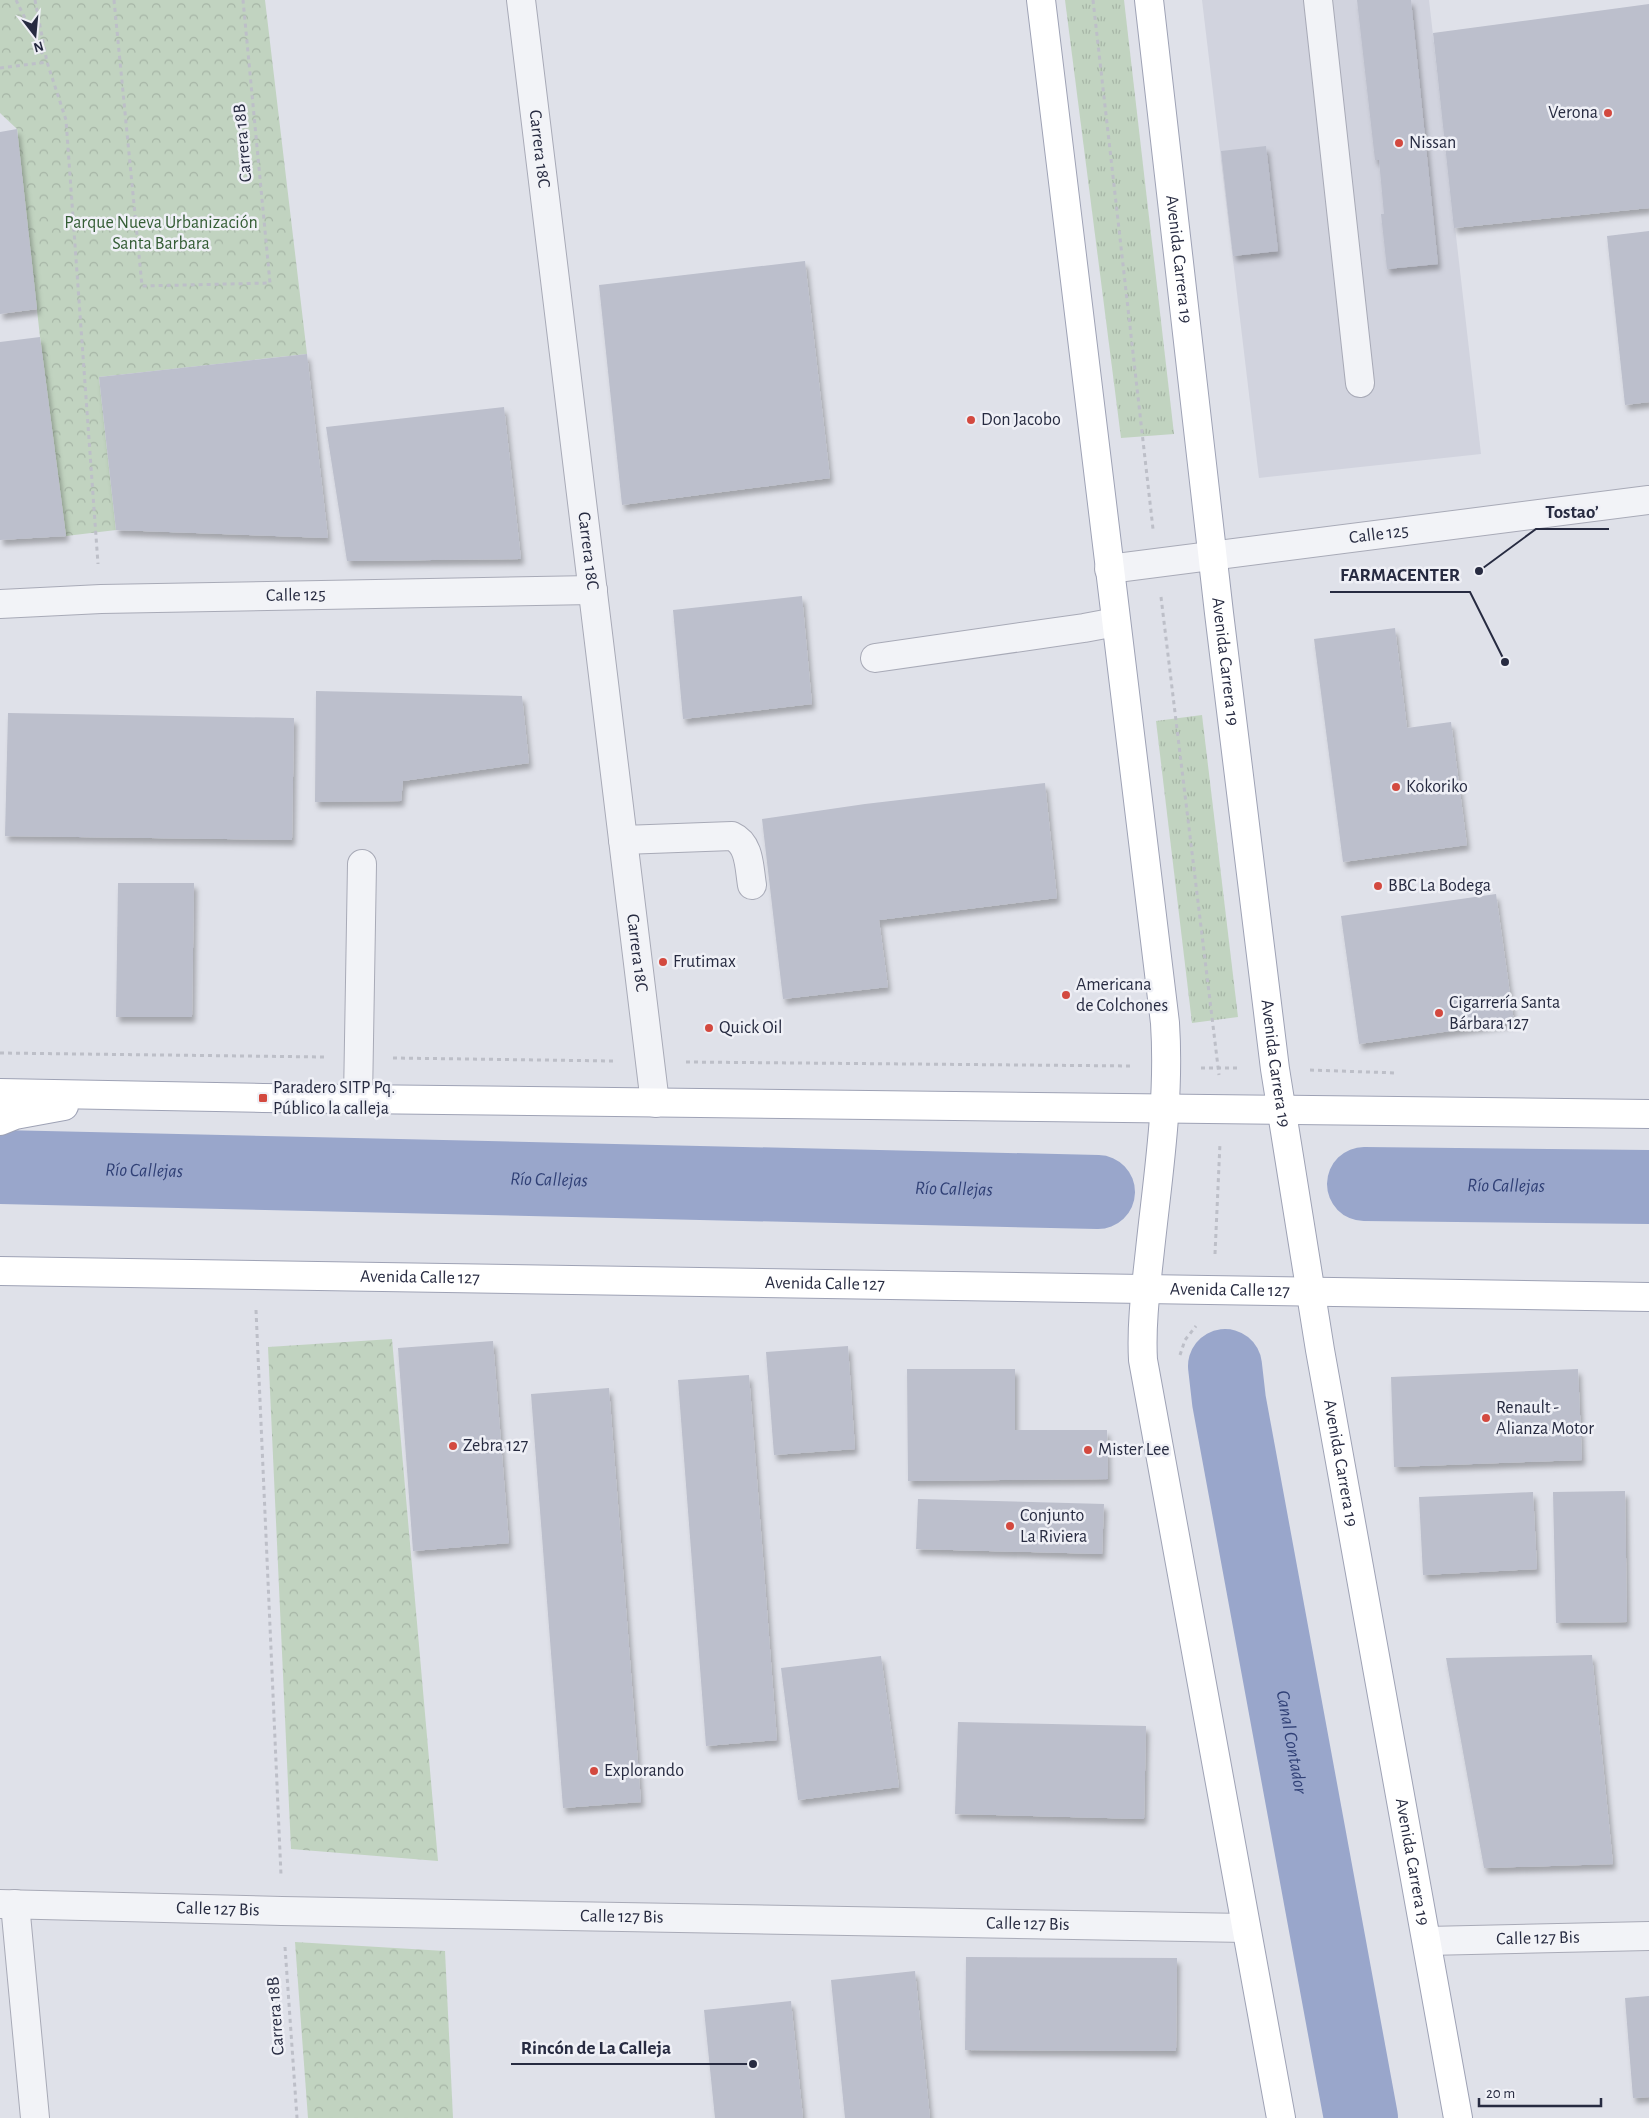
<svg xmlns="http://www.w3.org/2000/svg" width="1649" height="2118" viewBox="0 0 1649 2118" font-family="'Alegreya Sans',sans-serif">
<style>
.built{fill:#d1d3de}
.grass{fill:url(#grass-tufts)}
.forest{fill:url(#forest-crowns)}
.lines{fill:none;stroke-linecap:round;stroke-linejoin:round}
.river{stroke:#99a6cb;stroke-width:74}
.building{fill:#bcbfcc;filter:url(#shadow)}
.minor-casing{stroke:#a8aab7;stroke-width:30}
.major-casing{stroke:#9ea2b5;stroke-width:30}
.path{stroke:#bdbfc8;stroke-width:3;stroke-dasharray:4 4;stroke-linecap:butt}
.minor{stroke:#f2f3f7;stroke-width:28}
.major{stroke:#fff;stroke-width:28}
.poi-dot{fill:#d3493f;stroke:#eff0f6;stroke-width:2}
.labels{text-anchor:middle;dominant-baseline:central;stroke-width:5;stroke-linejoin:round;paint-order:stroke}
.poi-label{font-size:18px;fill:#272b41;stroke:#eff0f6;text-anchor:start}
.street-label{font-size:18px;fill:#272b41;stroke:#eff0f6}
.park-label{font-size:18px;fill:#345d35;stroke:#eff0f6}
.water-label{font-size:19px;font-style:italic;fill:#304076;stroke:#eff0f6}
.leader{fill:none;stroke:#272b41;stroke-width:2}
.callout-dot{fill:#272b41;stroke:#eff0f6;stroke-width:2}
.callout-label{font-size:19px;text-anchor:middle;font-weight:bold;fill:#272b41;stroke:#eff0f6;stroke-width:5;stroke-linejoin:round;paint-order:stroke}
</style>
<defs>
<pattern id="grass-tufts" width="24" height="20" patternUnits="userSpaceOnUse" patternTransform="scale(1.25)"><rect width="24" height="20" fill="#c1d3c0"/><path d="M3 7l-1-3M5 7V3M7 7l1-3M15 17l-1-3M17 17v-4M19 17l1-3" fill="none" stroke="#a6b5a6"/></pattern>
<pattern id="forest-crowns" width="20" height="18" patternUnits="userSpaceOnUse" patternTransform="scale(1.25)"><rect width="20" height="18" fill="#c1d3c0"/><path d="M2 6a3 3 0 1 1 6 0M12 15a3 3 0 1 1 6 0" fill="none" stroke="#a6b5a6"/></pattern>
<filter id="shadow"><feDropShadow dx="3" dy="5.5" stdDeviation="2.5" flood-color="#0004"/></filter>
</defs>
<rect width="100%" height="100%" fill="#dfe1e9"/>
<!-- built -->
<polygon class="built" points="1202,0 1429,0 1481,454 1259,478"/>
<!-- grass -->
<g class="grass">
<polygon points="1065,0 1124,0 1174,434 1121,438"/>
<polygon points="1202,715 1238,1017 1192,1023 1156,721"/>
</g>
<!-- forest -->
<g class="forest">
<polygon points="0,0 265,0 307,354 99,377 116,530 66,536 40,337 17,129 0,113"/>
<polygon points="392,1339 438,1861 291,1849 268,1347"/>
<polygon points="295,1942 445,1951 453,2118 308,2118"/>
</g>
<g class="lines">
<!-- river -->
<g class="river">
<path id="s1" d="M0,1167L1098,1192"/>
<path id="s2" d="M1364,1184L1649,1187"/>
<path id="s3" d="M1225,1366L1229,1401L1361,2118"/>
</g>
</g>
<!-- building -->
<g class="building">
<polygon points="1357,0 1411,0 1438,264 1387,269 1381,214 1384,214 1379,160 1375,160"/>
<polygon points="1649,4 1649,208 1454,228 1433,33"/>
<polygon points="17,129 37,309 0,314 0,132"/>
<polygon points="1266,146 1278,251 1233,256 1221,151"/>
<polygon points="1649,231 1649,402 1625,405 1607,236"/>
<polygon points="805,261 830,478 622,505 599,285"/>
<polygon points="40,337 66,536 0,540 0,342"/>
<polygon points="307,354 328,538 116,530 99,377"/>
<polygon points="504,407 521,559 347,561 326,427"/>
<polygon points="802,596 812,704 683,719 673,610"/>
<polygon points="1395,628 1407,728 1451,722 1467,845 1343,862 1314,639"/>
<polygon points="316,691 522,696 529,763 403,781 401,801 315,802"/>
<polygon points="8,713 294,718 292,840 5,836"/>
<polygon points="1045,783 1057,898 879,920 888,987 783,999 762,819 865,804"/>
<polygon points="118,883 194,883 192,1017 116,1017"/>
<polygon points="1496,894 1514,1022 1359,1044 1341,916"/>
<polygon points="493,1341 509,1543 413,1551 398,1348"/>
<polygon points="848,1346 855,1449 774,1455 766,1352"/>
<polygon points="907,1369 1015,1369 1015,1430 1107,1430 1108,1479 908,1481"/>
<polygon points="1578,1369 1582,1460 1394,1467 1391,1377"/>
<polygon points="749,1375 777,1740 706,1746 678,1380"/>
<polygon points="609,1388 641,1802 563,1808 531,1394"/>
<polygon points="1625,1491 1627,1622 1556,1623 1553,1492"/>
<polygon points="1533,1492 1537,1569 1423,1575 1419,1497"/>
<polygon points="918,1499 1104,1504 1102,1554 916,1549"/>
<polygon points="1592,1655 1613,1864 1484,1868 1446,1658"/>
<polygon points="881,1656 899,1787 798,1800 781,1668"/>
<polygon points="958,1722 1146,1726 1144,1819 955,1814"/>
<polygon points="966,1957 1177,1958 1176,2051 965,2050"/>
<polygon points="915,1971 930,2118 845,2118 831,1980"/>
<polygon points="1649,1996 1649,2097 1633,2098 1625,1998"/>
<polygon points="791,2001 803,2118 715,2118 704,2010"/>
</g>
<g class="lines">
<defs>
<g id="minor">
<path id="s4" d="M521,0L655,1103"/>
<polyline points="1318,0 1360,383"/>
<path id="s5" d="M1109,569L1649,500"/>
<path id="s6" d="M0,604L101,599L593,590"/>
<polyline points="875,658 1084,628 1116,622"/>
<path d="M623,840L732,836C750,844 749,867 752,885"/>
<polyline points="358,1099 362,864"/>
<path id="s7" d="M0,1904L282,1911L1246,1928"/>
<polyline points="15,1904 35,2118"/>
<path id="s8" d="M1427,1941L1649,1936"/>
</g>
<g id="major">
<path d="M1041,0L1165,1023C1170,1100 1158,1175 1150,1250C1146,1287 1141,1324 1143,1360L1281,2118"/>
<path id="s9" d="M1149,0L1219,613L1275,1069L1320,1350L1458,2118"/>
<polyline points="0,1093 263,1098 1649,1114"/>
<polyline points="0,1121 15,1115 64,1106"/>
<path id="s10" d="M0,1271L1649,1297"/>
</g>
</defs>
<!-- minor casing -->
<use href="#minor" class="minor-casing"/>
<!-- major casing -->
<use href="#major" class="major-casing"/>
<!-- path -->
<g class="path">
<polyline points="16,0 44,57"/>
<polyline points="35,0 47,62 66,120 98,564"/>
<polyline points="114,0 142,286 270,283 243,0"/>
<polyline points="1093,0 1153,529"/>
<polyline points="0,68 47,62"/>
<polyline points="1161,597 1219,1075"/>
<polyline points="0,1053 324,1057"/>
<polyline points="393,1058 614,1061"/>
<polyline points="686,1062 1132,1066"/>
<polyline points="1201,1068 1239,1068"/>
<polyline points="1310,1070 1397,1073"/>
<polyline points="1215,1254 1220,1143"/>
<polyline points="256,1310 281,1875"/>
<polyline points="1180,1355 1185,1340 1196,1326"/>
<polyline points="285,1947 297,2118"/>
</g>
<!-- minor -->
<use href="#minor" class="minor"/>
<!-- major -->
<use href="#major" class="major"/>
</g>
<!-- markers -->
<g class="poi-dot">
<circle cx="1608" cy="113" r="5"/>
<circle cx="1399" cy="143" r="5"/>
<circle cx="971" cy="420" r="5"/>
<circle cx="1396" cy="787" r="5"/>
<circle cx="1378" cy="886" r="5"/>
<circle cx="663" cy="962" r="5"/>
<circle cx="1066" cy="995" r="5"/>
<circle cx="1439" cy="1013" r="5"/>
<circle cx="709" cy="1028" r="5"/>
<rect x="258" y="1093" width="10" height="10" rx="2.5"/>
<circle cx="1486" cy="1418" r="5"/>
<circle cx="453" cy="1446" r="5"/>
<circle cx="1088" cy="1450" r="5"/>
<circle cx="1010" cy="1526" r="5"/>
<circle cx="594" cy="1771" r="5"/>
</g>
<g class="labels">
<!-- poi labels -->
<g class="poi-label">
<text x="1598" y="113" text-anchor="end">Verona</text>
<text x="1409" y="143">Nissan</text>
<text x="981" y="420">Don Jacobo</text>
<text x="1406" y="787">Kokoriko</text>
<text x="1388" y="886">BBC La Bodega</text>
<text x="673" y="962">Frutimax</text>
<text x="1076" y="985">Americana<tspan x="1076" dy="21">de Colchones</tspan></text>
<text x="1449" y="1003">Cigarrería Santa<tspan x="1449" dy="21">Bárbara 127</tspan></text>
<text x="719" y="1028">Quick Oil</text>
<text x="273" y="1088">Paradero SITP Pq.<tspan x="273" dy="21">Público la calleja</tspan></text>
<text x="1496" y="1408">Renault -<tspan x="1496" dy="21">Alianza Motor</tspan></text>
<text x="463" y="1446">Zebra 127</text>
<text x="1098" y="1450">Mister Lee</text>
<text x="1020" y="1516">Conjunto<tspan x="1020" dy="21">La Riviera</tspan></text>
<text x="604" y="1771">Explorando</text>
</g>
<!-- street labels -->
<g class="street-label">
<text transform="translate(243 143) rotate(-95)">Carrera 18B</text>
<text stroke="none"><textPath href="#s4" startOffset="150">Carrera 18C</textPath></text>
<text stroke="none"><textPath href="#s9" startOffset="261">Avenida Carrera 19</textPath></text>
<text stroke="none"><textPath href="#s5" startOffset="272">Calle 125</textPath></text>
<text stroke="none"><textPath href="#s4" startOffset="555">Carrera 18C</textPath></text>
<text stroke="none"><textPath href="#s6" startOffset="296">Calle 125</textPath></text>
<text stroke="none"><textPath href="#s9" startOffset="666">Avenida Carrera 19</textPath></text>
<text stroke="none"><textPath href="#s4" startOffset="960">Carrera 18C</textPath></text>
<text stroke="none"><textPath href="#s9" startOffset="1071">Avenida Carrera 19</textPath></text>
<text stroke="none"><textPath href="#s10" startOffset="420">Avenida Calle 127</textPath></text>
<text stroke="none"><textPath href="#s10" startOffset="825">Avenida Calle 127</textPath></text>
<text stroke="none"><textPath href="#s10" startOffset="1230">Avenida Calle 127</textPath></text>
<text stroke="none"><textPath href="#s9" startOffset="1476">Avenida Carrera 19</textPath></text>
<text stroke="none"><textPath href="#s9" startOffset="1881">Avenida Carrera 19</textPath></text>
<text stroke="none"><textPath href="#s7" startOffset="218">Calle 127 Bis</textPath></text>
<text stroke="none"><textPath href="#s7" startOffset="622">Calle 127 Bis</textPath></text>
<text stroke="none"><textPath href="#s7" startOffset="1028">Calle 127 Bis</textPath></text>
<text stroke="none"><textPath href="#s8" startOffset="111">Calle 127 Bis</textPath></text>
<text transform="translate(276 2016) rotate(-94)">Carrera 18B</text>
</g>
<!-- park labels -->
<g class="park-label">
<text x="161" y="223">Parque Nueva Urbanización<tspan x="161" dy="21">Santa Barbara</tspan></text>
</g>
<!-- water labels -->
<g class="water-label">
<text stroke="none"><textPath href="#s1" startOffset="144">Río Callejas</textPath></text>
<text stroke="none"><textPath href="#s1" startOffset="549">Río Callejas</textPath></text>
<text stroke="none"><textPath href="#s2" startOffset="142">Río Callejas</textPath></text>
<text stroke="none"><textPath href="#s1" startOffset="954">Río Callejas</textPath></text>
<text stroke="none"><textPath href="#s3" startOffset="382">Canal Contador</textPath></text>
</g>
</g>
<!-- callouts -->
<path class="leader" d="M1479 571L1536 529H1609M1505 662L1470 592H1330M753 2064L681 2064H511"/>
<g class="callout-dot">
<circle cx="1479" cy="571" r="5"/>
<circle cx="1505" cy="662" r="5"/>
<circle cx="753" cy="2064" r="5"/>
</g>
<g class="callout-label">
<text x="1572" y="518">Tostao’</text>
<text x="1400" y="581">FARMACENTER</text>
<text x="596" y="2054">Rincón de La Calleja</text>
</g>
<!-- north arrow -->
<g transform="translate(35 35) rotate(164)" stroke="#eff0f6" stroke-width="4" paint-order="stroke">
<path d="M0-4L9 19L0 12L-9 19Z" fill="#272b41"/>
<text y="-8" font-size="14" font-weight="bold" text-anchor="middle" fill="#272b41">N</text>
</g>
<!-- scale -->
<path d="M1479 2098v8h122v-8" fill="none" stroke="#272b41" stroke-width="2.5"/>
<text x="1486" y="2098" font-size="15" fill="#272b41" stroke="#eff0f6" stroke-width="4" paint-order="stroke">20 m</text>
</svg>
